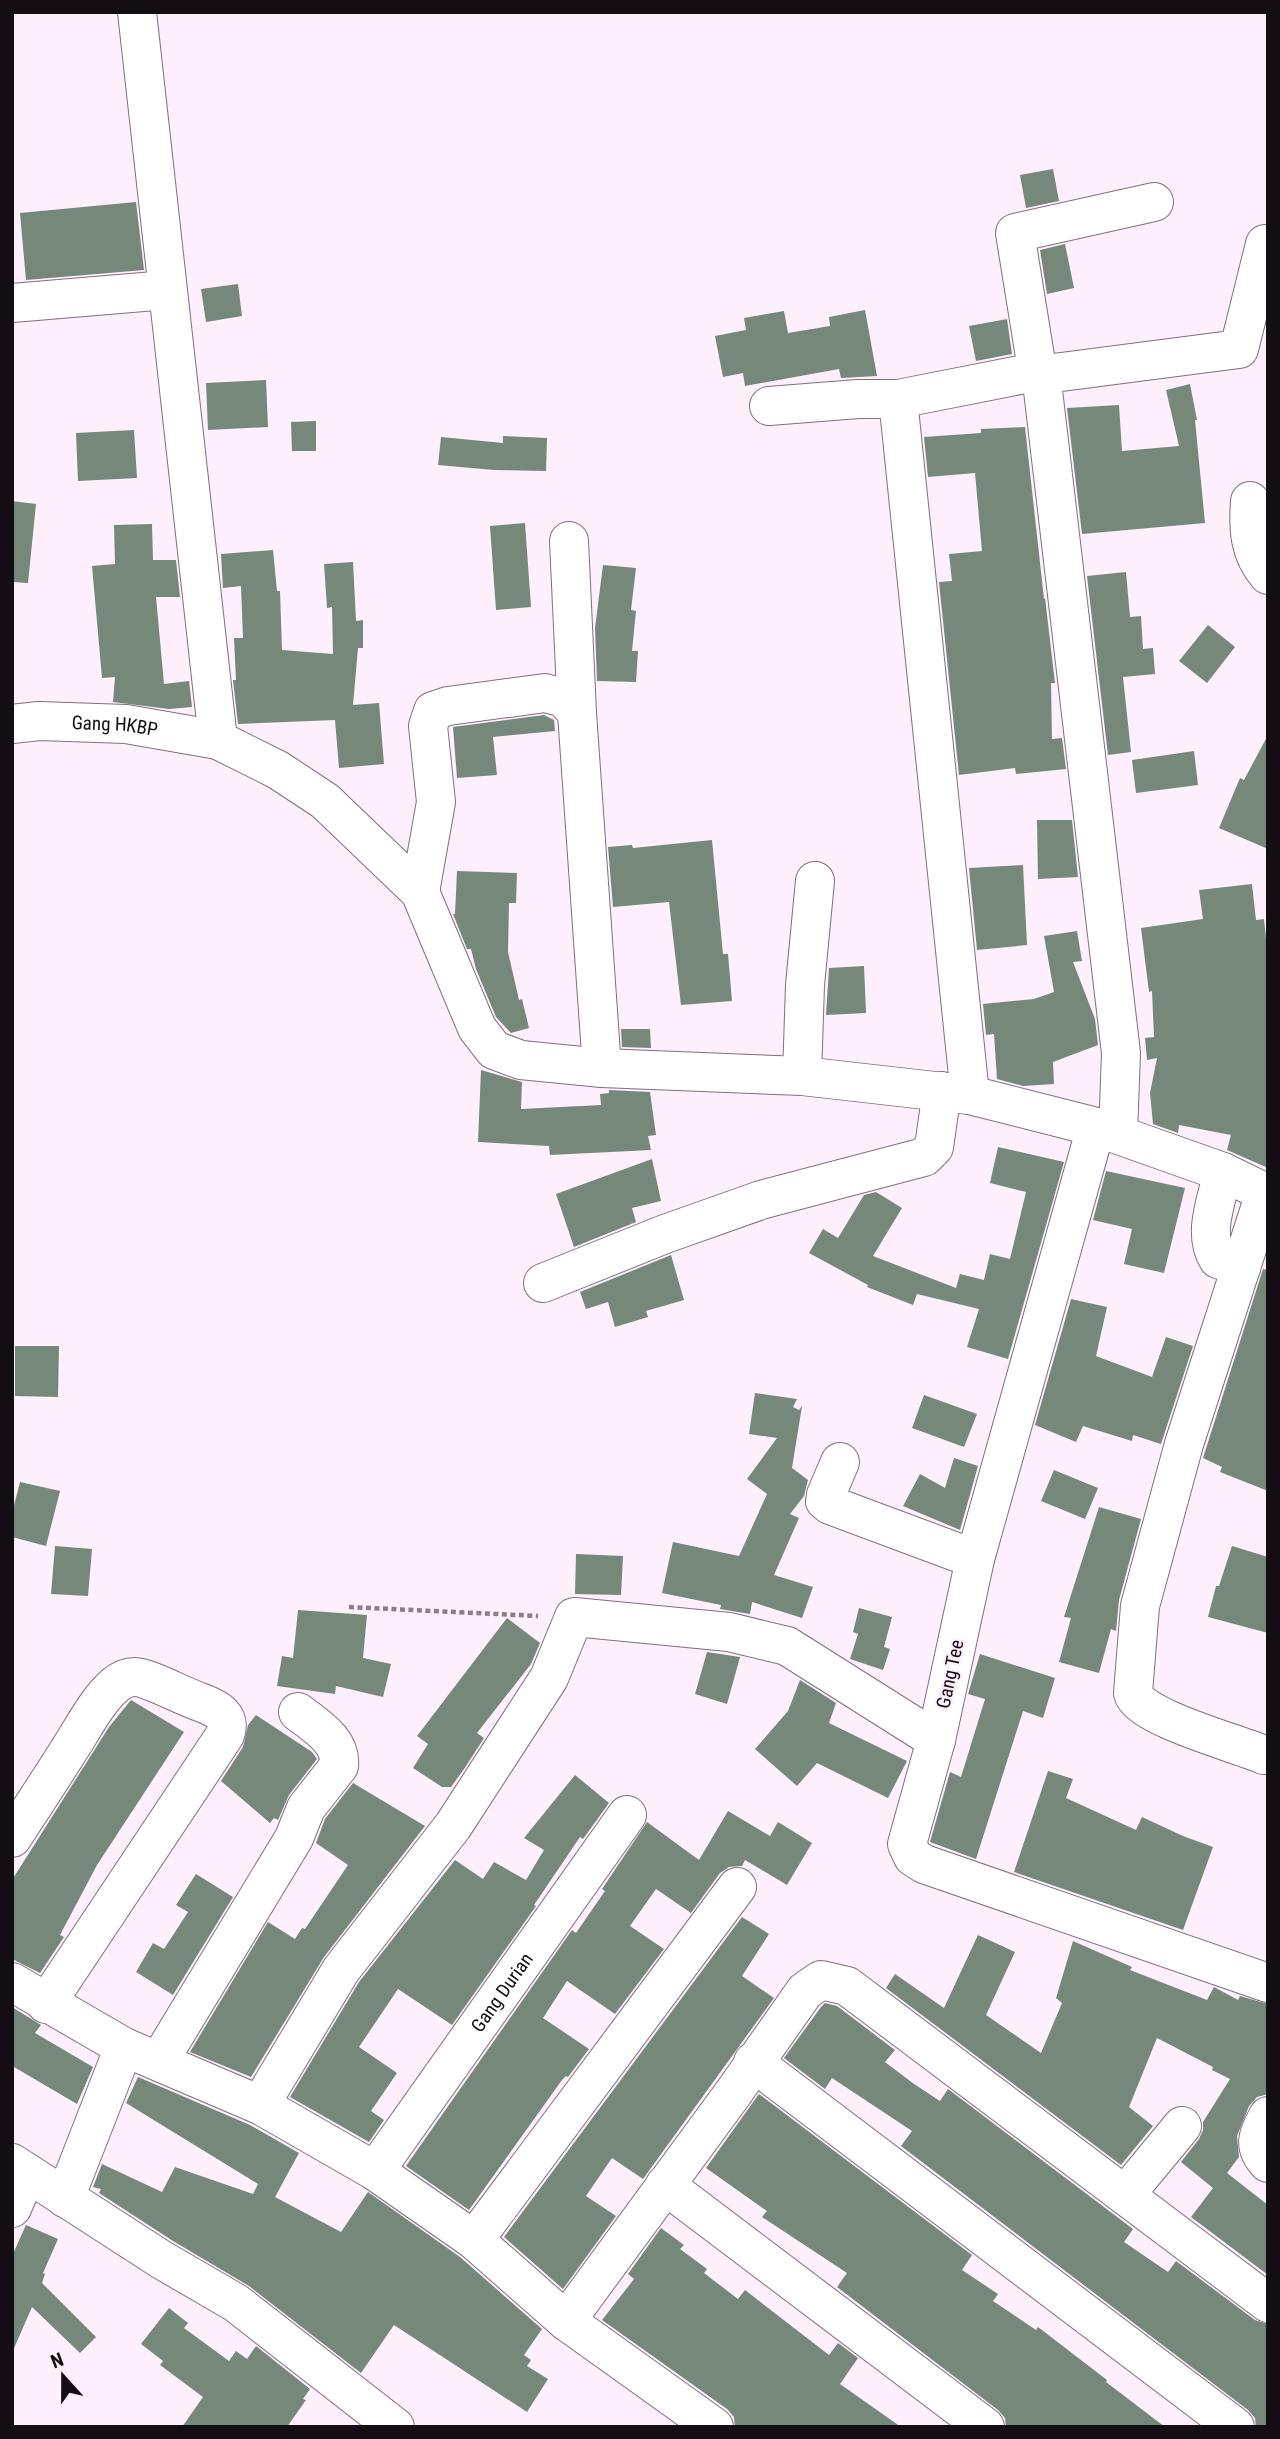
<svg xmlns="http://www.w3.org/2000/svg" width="1280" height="2439" viewBox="0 0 1280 2439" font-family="'Roboto Condensed',sans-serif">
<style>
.building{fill:#75887a}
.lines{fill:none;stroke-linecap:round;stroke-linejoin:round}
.minor-casing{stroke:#806f7e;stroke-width:40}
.path{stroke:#8a7f89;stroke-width:4.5;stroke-dasharray:5 3.5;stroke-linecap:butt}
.minor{stroke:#fff;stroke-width:38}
.labels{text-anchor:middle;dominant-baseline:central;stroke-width:5;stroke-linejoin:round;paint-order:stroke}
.street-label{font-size:19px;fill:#140d13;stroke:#feeffc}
</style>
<rect width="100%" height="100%" fill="#feeffc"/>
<!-- building -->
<g class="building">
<polygon points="1053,169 1059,201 1026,208 1020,175"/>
<polygon points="136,202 144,270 26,280 20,213"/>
<polygon points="1065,244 1074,288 1047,294 1040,250"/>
<polygon points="238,284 242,316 206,322 201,289"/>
<polygon points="865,310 877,376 841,378 839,369 745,386 743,373 723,377 715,336 746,330 744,318 784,311 788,333 830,326 829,317"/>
<polygon points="1007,319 1012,354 976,361 969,326"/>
<polygon points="266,380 268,427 208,430 206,383"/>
<polygon points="1190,384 1197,420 1195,420 1205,523 1082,534 1067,408 1119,405 1122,451 1179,446 1166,390"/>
<polygon points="316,421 316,451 292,451 291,422"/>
<polygon points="1025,427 1044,599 1045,598 1055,683 1051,683 1052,739 1062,738 1066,769 1016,774 1015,768 959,775 939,582 952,581 949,554 982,551 975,473 928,477 924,437 981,433 981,429"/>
<polygon points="134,430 137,478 78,481 76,433"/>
<polygon points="503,436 547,438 546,471 494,470 438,465 441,437 503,443"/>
<polygon points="12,501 36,504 28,583 12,582"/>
<polygon points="525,523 531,607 496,610 490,526"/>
<polygon points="152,524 153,560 176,560 180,597 156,597 164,684 189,681 192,707 169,709 113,702 115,677 102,678 92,566 115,564 114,525"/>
<polygon points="273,550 277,591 280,591 282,650 333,654 332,607 327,608 324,564 353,562 356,621 363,620 363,648 358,648 353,705 379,703 384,764 339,768 335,720 238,724 233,680 236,680 234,638 243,638 241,586 223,588 221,554"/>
<polygon points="603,565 636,568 631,610 636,611 632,651 638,651 636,682 597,681 595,628"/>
<polygon points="1126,572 1130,617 1141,616 1143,649 1153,648 1155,674 1123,677 1131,752 1108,755 1087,576"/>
<polygon points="1208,625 1235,647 1207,683 1179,661"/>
<polygon points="544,715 554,720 555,731 493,737 497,775 457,778 453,727"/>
<polygon points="1268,735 1268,849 1219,828 1240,778 1244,780"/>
<polygon points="1194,751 1198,785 1136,793 1132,760"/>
<polygon points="1037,820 1072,820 1078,877 1038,879"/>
<polygon points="712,840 723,954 728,954 732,1001 681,1005 669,902 613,907 608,847 632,845 633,848"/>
<polygon points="1023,865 1027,945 977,950 969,868"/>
<polygon points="457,871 517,873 516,903 509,903 508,952 519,1000 522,999 529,1028 511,1033 496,1017 476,969 471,949 467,949 453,914 455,914"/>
<polygon points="1252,884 1256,920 1264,919 1268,958 1268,1168 1227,1150 1231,1135 1179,1125 1178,1133 1153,1124 1150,1093 1157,1058 1147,1060 1145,1038 1154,1037 1152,991 1149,992 1141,928 1203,919 1199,890"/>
<polygon points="1077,931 1082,961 1073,962 1095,1019 1098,1045 1053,1062 1054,1084 1023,1086 997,1079 994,1034 986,1035 983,1004 1034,999 1054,992 1044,936"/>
<polygon points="864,966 866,1013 826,1015 829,968"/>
<polygon points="621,1029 650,1029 651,1048 622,1047"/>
<polygon points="481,1070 522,1082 521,1109 601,1105 600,1094 609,1093 609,1090 650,1092 656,1135 648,1136 651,1150 550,1155 549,1146 478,1142"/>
<polygon points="998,1147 1064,1162 1008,1359 967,1347 979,1309 917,1294 913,1305 867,1287 868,1285 809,1253 823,1229 838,1238 864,1195 876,1192 902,1208 873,1256 956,1288 960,1274 984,1280 990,1254 1010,1259 1026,1192 990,1183"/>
<polygon points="652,1159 661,1201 632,1208 636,1222 574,1247 556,1194"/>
<polygon points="1106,1171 1185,1188 1164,1273 1124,1264 1132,1229 1093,1220"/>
<polygon points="671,1255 684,1300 646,1311 648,1317 615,1327 608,1302 586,1309 580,1292"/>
<polygon points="1263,1269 1268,1270 1268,1491 1220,1472 1222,1467 1203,1458"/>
<polygon points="1071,1299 1107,1307 1096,1356 1152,1377 1166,1337 1193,1346 1161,1444 1133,1435 1132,1441 1083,1426 1076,1442 1035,1425"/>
<polygon points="15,1346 59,1346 58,1397 15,1396"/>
<polygon points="755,1393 797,1399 793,1407 799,1410 802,1406 792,1468 808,1480 804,1496 790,1514 799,1518 774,1575 813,1587 802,1618 752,1602 750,1614 720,1609 721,1605 662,1593 673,1542 739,1556 767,1494 747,1479 777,1438 749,1434"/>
<polygon points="924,1395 977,1414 964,1447 912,1428"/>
<polygon points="954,1458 978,1466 960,1530 903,1506 920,1474 945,1488"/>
<polygon points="1054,1470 1098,1488 1085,1519 1041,1501"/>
<polygon points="20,1482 60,1491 46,1546 12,1537 12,1513"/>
<polygon points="1099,1507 1141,1519 1119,1600 1116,1631 1111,1629 1099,1673 1059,1662 1071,1618 1064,1617"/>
<polygon points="55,1546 92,1549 88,1596 51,1594"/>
<polygon points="1232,1546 1268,1557 1268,1633 1208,1617 1216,1586 1219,1586"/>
<polygon points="576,1554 623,1556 621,1595 575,1594"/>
<polygon points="859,1608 892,1617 884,1647 890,1649 883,1670 850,1659 858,1634 853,1632"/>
<polygon points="298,1610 367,1615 363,1658 391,1664 383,1697 336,1686 335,1694 277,1686 282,1656 293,1658"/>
<polygon points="507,1618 540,1643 531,1664 477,1733 484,1738 464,1769 451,1787 442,1787 413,1768 428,1744 417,1736"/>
<polygon points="707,1652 740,1657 727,1704 695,1694"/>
<polygon points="980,1654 1055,1678 1043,1718 1023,1711 976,1859 930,1842 950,1772 961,1777 985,1699 968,1694"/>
<polygon points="800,1680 836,1703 829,1723 907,1761 888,1798 817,1763 797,1786 755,1749 788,1711"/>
<polygon points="131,1700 184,1732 97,1865 60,1935 64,1937 40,1973 12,1959 12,1880 109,1727"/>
<polygon points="256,1715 312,1752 317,1759 289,1795 278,1820 274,1818 270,1823 221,1781 243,1747 248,1725"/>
<polygon points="1048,1771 1073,1779 1066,1798 1136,1830 1142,1817 1183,1836 1213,1847 1183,1930 1014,1872"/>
<polygon points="575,1775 609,1803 583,1839 580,1837 534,1905 536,1906 452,2025 398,1989 359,2047 397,2073 371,2111 384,2120 369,2142 290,2097 359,1982 455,1860 483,1879 494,1862 526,1880 544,1850 524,1838"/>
<polygon points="353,1783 425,1826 324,1957 251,2077 190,2052 268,1922 295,1939 302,1928 305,1929 348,1865 316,1843 325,1819"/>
<polygon points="728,1811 770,1836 778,1822 812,1843 787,1885 745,1860 742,1866 729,1867 720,1873 691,1913 656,1889 630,1926 664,1949 615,2014 567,1981 543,2018 589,2049 568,2077 566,2076 562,2080 469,2210 406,2166 572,1930 576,1933 605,1891 602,1889 647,1822 699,1860"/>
<polygon points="196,1874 233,1897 173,1995 136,1972 153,1943 164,1949 188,1912 176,1905"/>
<polygon points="742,1917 769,1934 742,1976 774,1998 643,2179 612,2158 586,2196 616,2216 563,2289 504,2237"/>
<polygon points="978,1935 1015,1952 986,2015 1041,2053 1062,2003 1056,1998 1073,1941 1132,1967 1130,1970 1207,2000 1214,1987 1238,2000 1240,1996 1268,2004 1268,2094 1257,2097 1249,2106 1237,2136 1239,2157 1227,2173 1268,2205 1268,2275 1191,2217 1213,2188 1181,2162 1199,2139 1203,2130 1203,2122 1230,2079 1212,2070 1213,2067 1157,2038 1129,2107 1153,2126 1121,2165 886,1988 895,1974 944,2008"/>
<polygon points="825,2003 837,2006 895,2050 885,2062 914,2084 940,2101 948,2089 1133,2229 1124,2242 1168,2272 1176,2261 1255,2320 1268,2324 1268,2427 1256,2427 1255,2418 1248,2410 901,2146 912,2131 832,2078 825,2089 784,2058 821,2007"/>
<polygon points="12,2007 41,2025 35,2033 93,2067 77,2104 14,2067 12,2070"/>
<polygon points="138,2077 250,2125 299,2153 275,2197 341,2232 368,2192 460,2257 542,2329 524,2355 531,2360 527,2366 548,2379 527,2412 394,2325 361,2373 249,2286 173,2241 99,2193 101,2189 93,2187 102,2164 162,2192 175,2167 253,2194 258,2184 126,2103"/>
<polygon points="759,2094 972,2255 962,2270 998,2294 993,2301 1036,2330 1038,2327 1107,2380 1106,2382 1165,2427 1006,2427 1005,2418 998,2410 837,2287 847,2273 762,2217 767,2211 706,2168"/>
<polygon points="26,2225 58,2239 43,2273 45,2274 42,2283 96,2337 80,2353 32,2307 12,2353 12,2256"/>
<polygon points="661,2228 684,2245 680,2249 707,2269 704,2273 738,2299 745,2290 829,2355 838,2343 858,2358 840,2384 901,2427 735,2427 734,2417 727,2409 602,2320 634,2279 628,2274"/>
<polygon points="169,2308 188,2323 184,2328 229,2361 236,2351 247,2359 256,2346 310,2389 303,2399 306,2400 287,2427 182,2427 203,2397 160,2365 163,2361 141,2344"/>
</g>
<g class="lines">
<defs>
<g id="minor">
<polyline points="137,12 218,740"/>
<polyline points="1154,202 1015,233 1038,375 1239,349 1265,244 1268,245"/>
<polyline points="12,303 167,290"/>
<polyline points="898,399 1030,373 1038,375 1042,382 1121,1053 1118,1134"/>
<polyline points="769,406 858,399 898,399 970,1095"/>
<path d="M1250,501C1248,529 1249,553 1268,575"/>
<polyline points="569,541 577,713"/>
<path id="s1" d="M12,724L39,721L126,724L218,740L278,770L325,801L420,892L477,1028L494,1050L521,1060L602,1068L802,1076L970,1095L1096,1127L1223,1172L1268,1194"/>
<polyline points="420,892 436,802 428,726 433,711 448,706 545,693 564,698 577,713 602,1068"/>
<polyline points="802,1076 805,985 815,881"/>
<polyline points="1096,1127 975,1559 936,1740 907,1844 913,1857 924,1864 1268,1983"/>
<path d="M1223,1172C1217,1199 1202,1234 1218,1259L1241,1268"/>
<polyline points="543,1283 665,1234 761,1200 924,1157 934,1147 942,1091"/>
<polyline points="840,1462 826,1495 825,1501 830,1505 975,1559"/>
<path d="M1264,1755C1239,1744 1138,1717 1133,1693L1140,1606L1184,1444L1265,1193"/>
<path d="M12,1838C33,1806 54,1774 74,1742C86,1723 98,1700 115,1685C121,1680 127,1677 135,1677C147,1677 185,1697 200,1702C216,1708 232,1715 225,1735L46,2004"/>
<polyline points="12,1982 124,2047 260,2105 375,2171 474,2240 566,2321 714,2427"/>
<path d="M159,2061L294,1838L306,1808L339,1766C342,1741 316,1726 298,1712"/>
<polyline points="753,2062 1235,2427"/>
<polyline points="260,2105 341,1970 453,1826 549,1678 574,1617 729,1632 787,1646 936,1740"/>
<path d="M1268,2116C1258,2135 1252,2146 1268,2163"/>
<polyline points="12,2163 162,2260 236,2303 395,2427"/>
<path id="s2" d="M375,2171L627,1815"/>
<polyline points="665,2185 985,2427"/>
<polyline points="1125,2195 1182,2126"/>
<polyline points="65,2198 124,2047"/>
<polyline points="12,2208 27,2173"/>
<polyline points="474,2240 737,1887"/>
<polyline points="566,2321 734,2092 805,1991 821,1980 847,1986 1268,2303"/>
</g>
</defs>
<!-- minor casing -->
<use href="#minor" class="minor-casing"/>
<!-- path -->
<polyline class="path" points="349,1607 538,1616"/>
<!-- minor -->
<use href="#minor" class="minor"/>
</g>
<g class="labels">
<!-- street labels -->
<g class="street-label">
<text stroke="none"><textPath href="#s1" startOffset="103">Gang HKBP</textPath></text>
<text transform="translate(950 1674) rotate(-78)">Gang Tee</text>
<text stroke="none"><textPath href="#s2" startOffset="219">Gang Durian</textPath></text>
</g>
</g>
<!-- border -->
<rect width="1280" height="2439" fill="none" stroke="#140d13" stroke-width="28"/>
<!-- north arrow -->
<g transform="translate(63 2376) rotate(339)" stroke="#feeffc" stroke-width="5" paint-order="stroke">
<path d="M0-5L12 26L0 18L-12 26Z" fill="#140d13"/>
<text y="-10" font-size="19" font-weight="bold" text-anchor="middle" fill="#140d13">N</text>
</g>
</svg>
